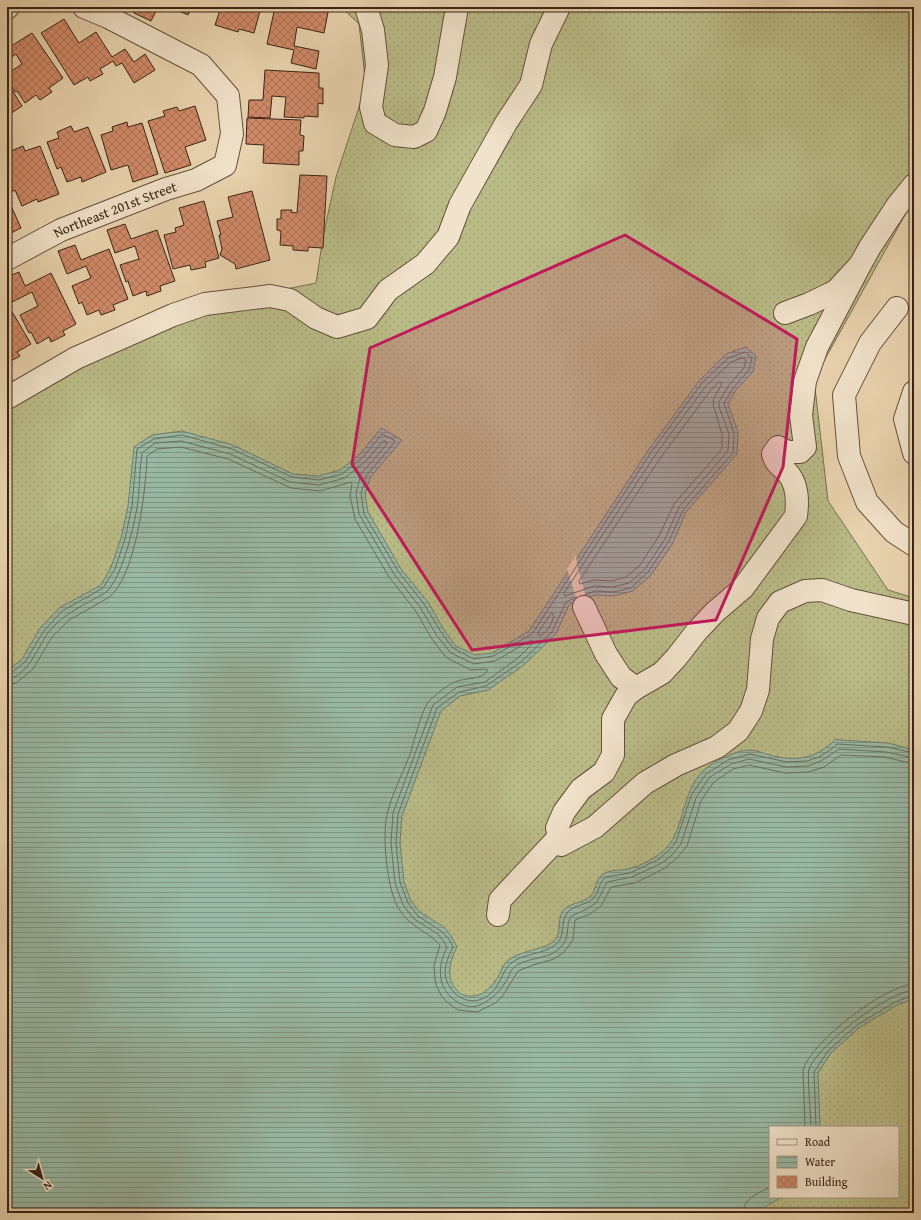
<svg xmlns="http://www.w3.org/2000/svg" width="921" height="1220" viewBox="0 0 921 1220" font-family="'Gentium Book Plus',serif">
<style>
.grass{fill:url(#grass-dots);stroke:#7a704e;fill-rule:evenodd}
.water{fill:url(#water-rules);stroke:#737d6b}
.pier{fill:#e9d4af}
.lines{fill:none;stroke-linecap:round;stroke-linejoin:round}
.shore{stroke:#6a6e5d;stroke-width:1}
.building{fill:url(#building-cross-hatch);stroke:#3a2315}
.minor-casing{stroke:#664f3c;stroke-width:24}
.minor{stroke:#f1e3cb;stroke-width:22}
.marked{fill:#c2185b;fill-opacity:0.2;stroke:#c2185b;stroke-width:3;stroke-linejoin:round}
.labels{text-anchor:middle;dominant-baseline:central;stroke-width:3;stroke-linejoin:round;paint-order:stroke}
.street-label{font-size:14px;fill:#3a2315;stroke:#f1e3cb}
</style>
<defs>
<pattern id="grass-dots" width="8" height="8" patternUnits="userSpaceOnUse"><rect width="8" height="8" fill="#babc88"/><path d="M2 2h.1M6 6h.1" fill="none" stroke="#a1a174" stroke-width="1.8" stroke-linecap="round"/></pattern>
<pattern id="water-rules" width="6" height="5" patternUnits="userSpaceOnUse"><rect width="6" height="5" fill="#99b9a5"/><path d="M0 2.5h6" fill="none" stroke="#7e9685"/></pattern>
<pattern id="building-cross-hatch" width="8" height="8" patternUnits="userSpaceOnUse"><rect width="8" height="8" fill="#d28b6a"/><path d="M0 0l8 8M0 8l8-8" fill="none" stroke="#ab7156"/></pattern>
</defs>
<rect width="100%" height="100%" fill="#e9d4af"/>
<filter id="stains"><feTurbulence type="fractalNoise" baseFrequency=".005" numOctaves="4"/><feColorMatrix values="0 0 0 0 .2 0 0 0 0 .09 0 0 0 0 .02 0 0 0 .5 -.17"/></filter>
<radialGradient id="worn" r=".72"><stop offset=".6" stop-color="#630" stop-opacity="0"/><stop offset="1" stop-color="#630" stop-opacity=".3"/></radialGradient>
<!-- grass -->
<path class="grass" d="M341,7H914V200L901,222L814,379L828,501L888,590L914,598V1213H7V400L207,305L316,283L323,237L336,177L366,86L359,24ZM770,1127H898V1197H770Z"/>
<!-- water -->
<path class="water" d="M746,347L756,356L753,372L736,390L728,404L738,432L737,454L686,512L673,543L651,575L633,591L613,596L595,595L569,605L556,634L524,665L488,690L460,696L441,711L402,816L400,842L404,882L411,901L420,912L444,927L452,937L457,947C452,957 449,964 450,976C450,980 453,986 456,989C458,993 464,996 468,996C483,998 494,985 500,973C503,967 504,963 510,959C523,950 546,949 554,941C562,933 557,921 562,912C568,902 583,904 591,896C596,890 595,880 602,875C609,869 620,871 628,869C641,866 658,857 667,847C685,827 681,793 703,771C712,762 736,750 749,750C755,750 763,753 770,755C796,762 816,759 836,739L840,740L888,743L914,750V999L897,1005L859,1028L831,1053L818,1073L820,1127H770V1197H782L755,1213H7V671L22,659L40,628L59,608L101,585L111,567L121,538L128,506L134,447L152,435L182,431L233,445L293,474L318,476L340,470L360,454L381,428L402,440L370,478L365,494L368,512L401,569L428,602L444,630L456,646L475,655L492,653L529,631L649,449L699,381L726,354Z"/>
<!-- pier -->
<polygon class="pier" points="576,555 577,565 587,600 578,604 567,569"/>
<g class="lines">
<!-- shore -->
<g class="shore">
<polygon points="743,358 746,360 744,368 729,385 719,402 719,407 729,434 728,451 679,507 665,539 645,569 629,583 613,587 594,586 565,596 564,593 656,454 705,387 731,362"/>
<polygon points="719,382 721,382 722,384 714,398 713,404 722,434 722,449 674,504 659,536 640,565 626,577 612,581 594,580 580,584 579,581 661,457 710,391"/>
<path d="M577,597L566,602L552,632L521,662L486,686L459,692L437,708L398,814L396,843L400,882L408,903L418,916L441,931L449,939L453,947C448,957 442,970 447,982C457,1003 479,1008 495,989C501,981 504,969 511,963C524,953 542,955 555,945C566,937 560,925 566,915C570,905 586,906 594,898C599,892 599,883 605,877L630,873L659,859L668,851L676,842L691,796L699,784L706,774L728,760L750,754L787,762L807,761L819,757L830,750L837,744L887,747L914,753"/>
<path d="M552,613L554,616C551,624 548,633 539,636L538,633Z"/>
<polyline points="7,674 11,673 25,662 44,631 62,611 103,588 115,569 125,539 132,506 137,449 154,439 182,435 232,449 292,477 319,480 342,474 363,457 382,434 394,440 394,443 366,476 361,494 364,514 398,571 424,604 441,632 453,648 474,659 493,656 532,634 652,451 702,383 728,358 745,352 752,358 749,370 733,388 724,403 734,433 733,453 683,510 669,541 648,572 631,588 613,592 595,591 582,596"/>
<path d="M7,679C26,678 38,648 47,634C62,614 84,605 105,593C122,579 133,529 137,508C140,490 139,471 142,453L155,443L181,441L230,454L290,482L319,485L345,478L366,461L383,441H386L387,444L361,474L356,493L359,514L394,574L420,607L437,636L451,653L474,664L495,661L531,640L534,642L518,658L485,682L457,687L433,705L393,813L391,843L395,883L403,905L414,919L438,934L444,942L447,947C442,957 439,968 441,979C443,995 464,1012 480,1005C493,999 501,990 508,978C511,971 512,968 519,964C532,957 550,959 561,947C571,936 565,926 571,916L587,909L597,902L607,882L632,877L662,863L672,855L681,844L696,798L703,787L710,777L731,764L749,759L786,767L808,766L821,761L839,749L886,752L914,758"/>
<path d="M7,685L16,683L33,669L52,637L69,620L108,598C136,578 146,489 147,456L157,449L181,447L228,459L291,488L320,491L351,482L352,484L350,496L355,519L389,577L415,610L432,639L444,655L449,659L471,670L486,669L488,670C482,681 465,677 455,682C447,685 437,694 430,700C422,708 414,742 410,754C403,773 393,791 388,811C381,832 387,891 399,909C410,928 427,930 440,945L434,965L435,979L436,985L442,997L447,1002L458,1010L477,1012L495,1003L502,997L518,971L533,965L554,959L564,952L573,940L575,920L590,914L601,906L611,887L635,883L665,868L676,859L687,846L701,801L708,790L714,782L733,769L749,765L785,773L808,772L824,767L841,755L885,757L914,764"/>
<path d="M805,1127L803,1070C811,1042 885,985 914,984"/>
<path d="M811,1127C811,1117 807,1076 809,1069C819,1044 887,992 914,990"/>
<polyline points="816,1127 814,1072 828,1051 857,1025 895,1002 914,995"/>
<path d="M743,1213C743,1198 759,1193 770,1187"/>
</g>
</g>
<!-- building -->
<g class="building">
<polygon points="137,7 158,7 151,21 134,13"/>
<polygon points="170,7 191,7 188,15"/>
<polygon points="192,7 206,7 204,12"/>
<polygon points="221,7 261,7 254,33 239,29 238,32 215,25"/>
<polygon points="275,7 329,7 324,33 297,27 294,46 319,51 316,69 291,63 294,50 267,44"/>
<polygon points="64,19 79,43 96,32 112,57 125,49 134,62 145,54 155,70 134,83 122,63 116,66 113,61 100,69 103,74 90,81 88,77 74,85 41,33"/>
<polygon points="32,33 63,78 49,88 52,92 40,100 36,95 25,103 17,91 15,92 7,79 7,74 22,64 16,54 7,60 7,46 8,48"/>
<polygon points="265,70 319,73 319,88 323,88 323,104 318,103 318,117 304,116 304,118 284,117 286,97 272,96 270,118 248,117 249,100 263,100"/>
<polygon points="7,82 22,106 7,116"/>
<polygon points="195,106 206,140 185,147 191,165 165,173 148,121 165,116 163,111 177,107 179,111"/>
<polygon points="247,118 301,120 300,135 304,136 303,151 299,151 299,165 263,163 264,145 246,144"/>
<polygon points="127,122 128,127 142,123 158,174 133,182 128,165 111,170 101,135 113,131 112,127"/>
<polygon points="71,126 74,132 88,127 106,172 82,182 81,177 67,182 61,167 57,169 47,142 59,138 57,132"/>
<polygon points="23,146 25,151 40,146 59,194 38,202 37,199 22,206 15,190 11,192 7,183 7,160 12,158 9,152"/>
<polygon points="300,175 327,176 323,248 308,247 308,251 293,250 293,246 280,245 281,231 277,230 277,219 281,219 281,210 292,210 291,212 297,213"/>
<polygon points="252,191 270,260 236,269 235,264 220,255 222,249 219,235 221,235 217,221 233,217 228,197"/>
<polygon points="7,197 21,228 7,235"/>
<polygon points="204,201 219,258 205,262 206,267 191,270 190,265 173,269 164,235 176,232 175,228 184,225 179,208"/>
<polygon points="125,224 131,239 157,230 175,281 160,286 161,291 147,296 146,291 133,296 128,281 126,282 120,265 139,259 135,246 115,253 107,230"/>
<polygon points="75,245 81,260 109,249 128,299 113,305 115,310 101,315 99,310 87,315 82,302 79,304 72,286 91,278 86,266 67,274 58,251"/>
<polygon points="19,272 25,286 51,273 76,324 63,331 65,335 51,342 49,337 37,344 31,332 29,333 20,315 38,306 32,292 12,302 7,291 7,277"/>
<polygon points="7,303 31,344 17,352 20,356 7,363"/>
</g>
<g class="lines">
<defs>
<g id="minor">
<polyline points="366,7 373,30 377,65 371,107 375,123 395,135 414,137 426,131 435,111 445,77 457,7"/>
<polyline points="7,8 8,7"/>
<path id="s1" d="M7,259L61,230L166,189L196,180L225,165L232,134L228,96L201,65L108,17L84,7"/>
<polyline points="897,308 870,343 844,395 849,456 867,502 894,532 914,545"/>
<polyline points="785,313 809,304 836,291 860,265 870,247 897,206 914,185"/>
<polyline points="914,392 905,419 914,453"/>
<polyline points="7,398 76,358 173,315 205,304 270,296 290,300 316,318 337,327 367,318 388,290 425,264 448,237 460,205 506,123 531,85 541,44 559,7"/>
<path d="M584,607L606,654L621,677L636,688L662,673L676,658L697,631L715,612L743,588L796,516C798,500 798,483 786,471C780,465 775,463 773,454L778,447L788,452H800L805,447L801,415L805,381L817,347L860,265"/>
<polyline points="636,688 626,696 613,719 613,755 604,772 581,789 564,812 557,828 561,845 595,827 645,783 676,765 717,747 738,731 751,711 758,690 762,639 768,618 780,602 805,591 822,590 851,600 914,614"/>
<polyline points="498,915 500,900 559,837"/>
</g>
</defs>
<!-- minor casing -->
<use href="#minor" class="minor-casing"/>
<!-- minor -->
<use href="#minor" class="minor"/>
</g>
<!-- marked area -->
<path class="marked" d="M625,235L797,339L783,467L716,620L472,650L352,464L370,348Z"/>
<g class="labels">
<!-- street labels -->
<g class="street-label">
<text stroke="none"><textPath href="#s1" startOffset="119">Northeast 201st Street</textPath></text>
</g>
</g>
<!-- margin -->
<rect width="921" height="1220" fill="none" stroke="#e9d4af" stroke-width="24"/>
<rect x="8" y="8" width="905" height="1204" fill="none" stroke="#3a2315" stroke-width="2"/>
<rect x="12" y="12" width="897" height="1196" fill="none" stroke="#3a2315"/>
<!-- legend -->
<rect x="769" y="1126" width="130" height="72" fill="#f1e3cb" stroke="#a89682"/>
<rect x="777" y="1139" width="20" height="6" fill="#f1e3cb" stroke="#a89682"/>
<text x="805" y="1146" font-size="12" fill="#3a2315">Road</text>
<rect x="777" y="1156" width="20" height="12" fill="url(#water-rules)" stroke="#a89682"/>
<text x="805" y="1166" font-size="12" fill="#3a2315">Water</text>
<rect x="777" y="1176" width="20" height="12" fill="url(#building-cross-hatch)" stroke="#a89682"/>
<text x="805" y="1186" font-size="12" fill="#3a2315">Building</text>
<!-- north arrow -->
<g transform="translate(42 1178) rotate(143)" stroke="#f1e3cb" stroke-width="3" paint-order="stroke">
<path d="M0-3L7 15L0 10L-7 15Z" fill="#3a2315"/>
<text y="-6" font-size="11" font-weight="bold" text-anchor="middle" fill="#3a2315">N</text>
</g>
<rect width="100%" height="100%" filter="url(#stains)"/>
<rect width="100%" height="100%" fill="url(#worn)"/>
</svg>
